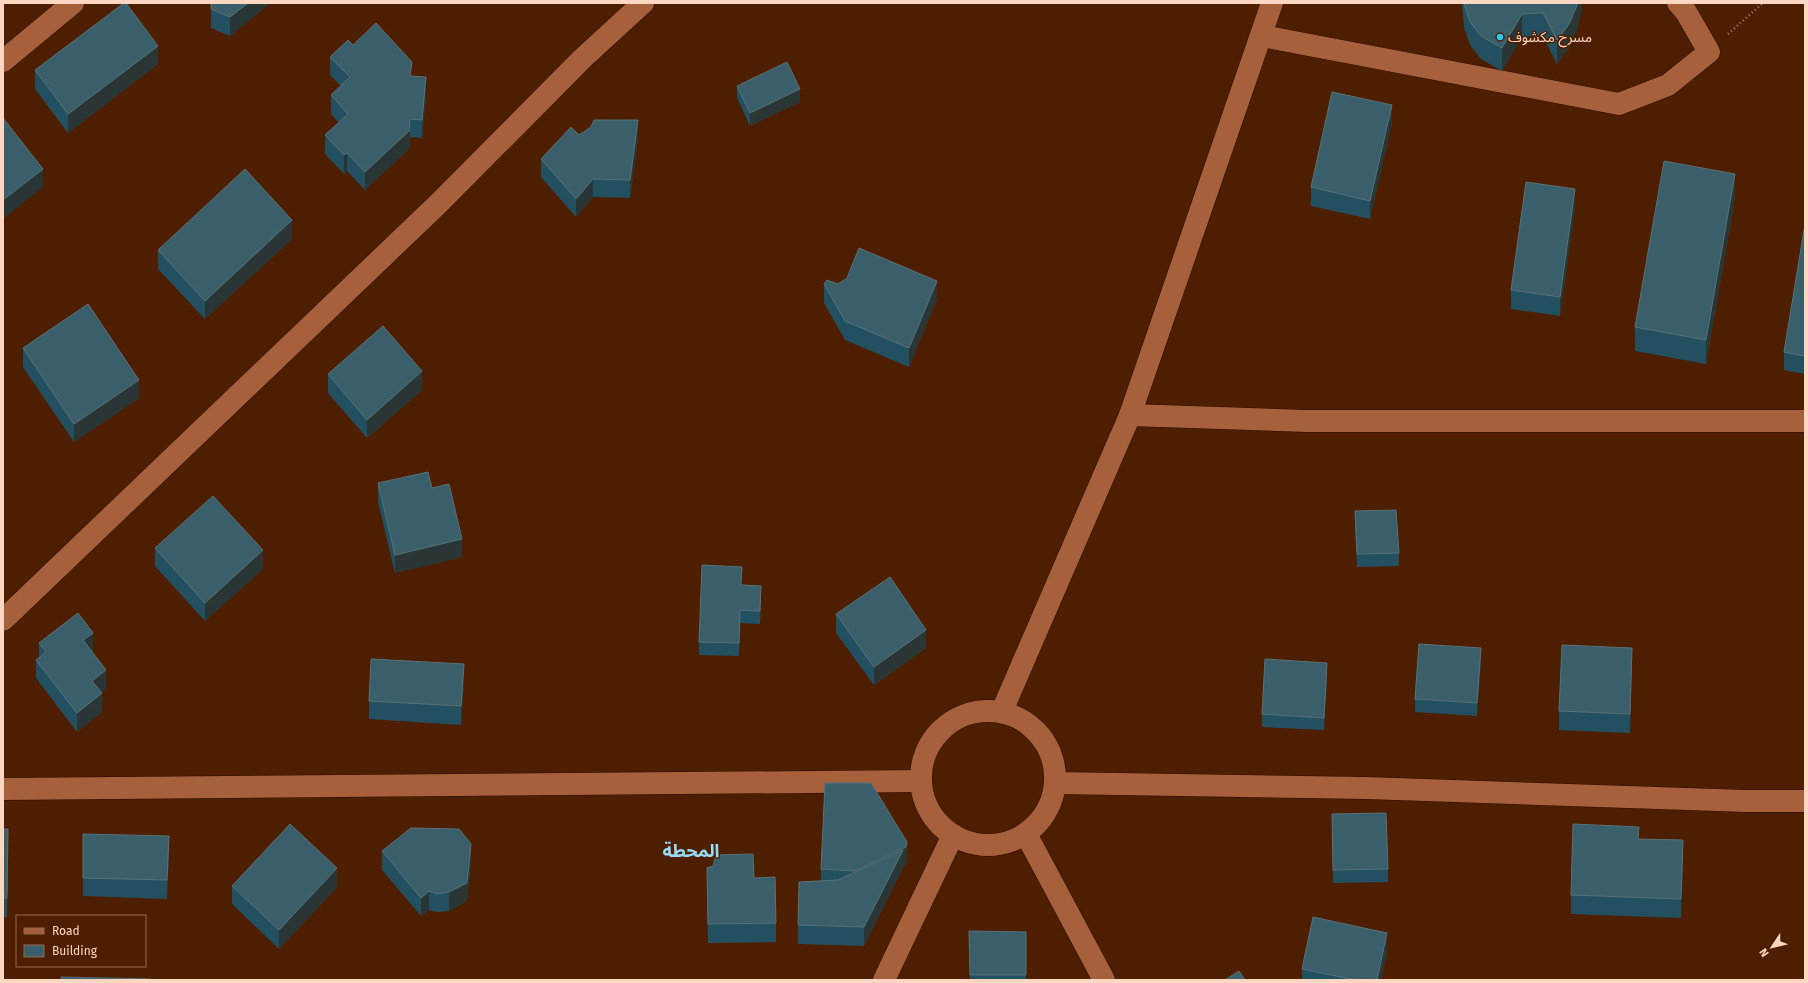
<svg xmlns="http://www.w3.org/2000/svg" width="1808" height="983" viewBox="0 0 1808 983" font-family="'Fira Sans','Noto Sans Arabic',sans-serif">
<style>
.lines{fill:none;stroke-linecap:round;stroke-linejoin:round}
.minor-casing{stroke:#2c0b00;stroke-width:23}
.path{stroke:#ae836b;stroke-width:2.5;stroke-dasharray:1 3;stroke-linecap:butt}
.minor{stroke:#a6603c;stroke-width:22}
.wall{fill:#235060}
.shaded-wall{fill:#2a3635}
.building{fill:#3a5f6b;stroke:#597279}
.poi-dot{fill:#28c8ff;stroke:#4e1e00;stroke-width:1.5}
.labels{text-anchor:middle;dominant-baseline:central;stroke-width:3;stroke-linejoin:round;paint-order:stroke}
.poi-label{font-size:14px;fill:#fed7c3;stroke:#4e1e00;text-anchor:start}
.district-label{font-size:18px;font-weight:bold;fill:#97dbf9;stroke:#4e1e00}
</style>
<rect width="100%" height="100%" fill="#4e1e00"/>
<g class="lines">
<defs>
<g id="minor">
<polyline points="1262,36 1619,104 1668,85 1709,52 1686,12 1678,3"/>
<polyline points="3,61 73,3"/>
<polyline points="1130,415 1306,421 1805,421"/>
<polyline points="3,620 438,204 583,58 643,3"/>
<circle cx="988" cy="778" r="67"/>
<polyline points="1002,711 1130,415 1272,3"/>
<polyline points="1056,783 1366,788 1746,801 1805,801"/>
<polyline points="3,789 920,781"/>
<polyline points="1026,834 1104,980"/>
<polyline points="884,980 953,835"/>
</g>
</defs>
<!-- minor casing -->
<use href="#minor" class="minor-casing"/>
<!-- path -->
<polyline class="path" points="1728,34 1763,3"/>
<!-- minor -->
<use href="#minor" class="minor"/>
</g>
<!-- wall -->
<g class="wall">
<polygon points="211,3 270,3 230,36 211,28"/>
<polygon points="1462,3 1582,3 1582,7 1578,27 1569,48 1557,64 1543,36 1522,37 1502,71 1481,59 1470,45 1464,27"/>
<polygon points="353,45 412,76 426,96 422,138 410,137 409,149 365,190 347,171 344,174 325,154 325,135 339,123 331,114 331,95 341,86 330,75 330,57"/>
<polygon points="158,64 68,133 35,89 35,70"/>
<polygon points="737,86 800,102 750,126 737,98"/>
<polygon points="1392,123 1370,219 1311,206 1311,187"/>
<polygon points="579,135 638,139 630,198 593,197 576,217 541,177 541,159"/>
<polygon points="1735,198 1706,364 1635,351 1635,327"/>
<polygon points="1575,208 1560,316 1511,309 1511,290"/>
<polygon points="1805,224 1805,374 1784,370 1784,352"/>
<polygon points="292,239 205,319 158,269 158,250"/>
<polygon points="824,284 838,284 937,299 909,367 845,340 824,303"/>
<polygon points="23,348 139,398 74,442 23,367"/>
<polygon points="328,374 422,390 367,438 328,393"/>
<polygon points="378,483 432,488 462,557 395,573 378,502"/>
<polygon points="1355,511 1399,553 1399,566 1357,567 1355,524"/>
<polygon points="155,548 263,569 205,621 155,566"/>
<polygon points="741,585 761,599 760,624 740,623 739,656 699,655 699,642"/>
<polygon points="836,614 926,648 874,685 836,633"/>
<polygon points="39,643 93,651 92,652 106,688 102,692 102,712 77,732 36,678 36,660 39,658"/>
<polygon points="1481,661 1477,716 1415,712 1415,699"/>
<polygon points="1632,667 1630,733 1559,730 1559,711"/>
<polygon points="1327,676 1324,730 1262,727 1262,714"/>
<polygon points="464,682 461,725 369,719 369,701"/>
<polygon points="1332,814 1388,869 1388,882 1333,883"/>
<polygon points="3,829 8,847 7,917 3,917"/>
<polygon points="1639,839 1683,859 1681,918 1571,914 1571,895"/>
<polygon points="382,851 471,862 467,901 449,911 437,912 429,910 421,916 382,870"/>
<polygon points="169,855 167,899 83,896 83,878"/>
<polygon points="907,861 906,865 903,866 903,868 864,946 798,944 798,925 821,881 821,869"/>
<polygon points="707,868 754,878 776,923 776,942 708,943"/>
<polygon points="232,886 337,887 279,949 232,904"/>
<polygon points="969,931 1026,932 1026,980 970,980"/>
<polygon points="1387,952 1381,980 1302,980 1302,969"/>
</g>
<!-- shaded-wall -->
<g class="shaded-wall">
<polygon points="248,3 270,3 230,36 230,17"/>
<polygon points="1578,3 1582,3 1582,7 1578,27 1569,48 1557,64 1557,40"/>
<polygon points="1522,14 1522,37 1502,71 1502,48"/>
<polygon points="158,46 158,64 68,133 68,114"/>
<polygon points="426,77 426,96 422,138 422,120"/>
<polygon points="800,89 800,102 750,126 750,113"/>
<polygon points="1392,105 1392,123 1370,219 1370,201"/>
<polygon points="410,119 410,137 409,149 365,190 365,172"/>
<polygon points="638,120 638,139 630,198 630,180"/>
<polygon points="347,153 347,171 344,174 344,155"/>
<polygon points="43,169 43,187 3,219 3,200"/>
<polygon points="1735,174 1735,198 1706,364 1706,340"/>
<polygon points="593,179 593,197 576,217 576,199"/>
<polygon points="1575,189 1575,208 1560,316 1560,297"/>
<polygon points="292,220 292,239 205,319 205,301"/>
<polygon points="937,281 937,299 909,367 909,348"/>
<polygon points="422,371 422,390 367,438 367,420"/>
<polygon points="139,380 139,398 74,442 74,424"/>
<polygon points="462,539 462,557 395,573 395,555"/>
<polygon points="263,550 263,569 205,621 205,603"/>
<polygon points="761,586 761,599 760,624 760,611"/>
<polygon points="740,610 740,623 739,656 739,643"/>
<polygon points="926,630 926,648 874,685 874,667"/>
<polygon points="93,633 93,651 83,659 83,640"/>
<polygon points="1481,648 1481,661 1477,716 1477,703"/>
<polygon points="1632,648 1632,667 1630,733 1630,714"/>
<polygon points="1327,663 1327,676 1324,730 1324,718"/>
<polygon points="464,664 464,682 461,725 461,706"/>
<polygon points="106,670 106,688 92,699 92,681"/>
<polygon points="102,693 102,712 77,732 77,713"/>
<polygon points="8,829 8,847 7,917 7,898"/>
<polygon points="169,836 169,855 167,899 167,880"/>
<polygon points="1683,840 1683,859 1681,918 1681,899"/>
<polygon points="907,842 907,861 906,865 903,866 903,868 864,946 864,927 855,889 855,871"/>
<polygon points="471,844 471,862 467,901 449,911 449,892"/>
<polygon points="337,868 337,887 279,949 279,930"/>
<polygon points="429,891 429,910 421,916 421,898"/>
<polygon points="1387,933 1387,952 1381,980 1377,980"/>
</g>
<!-- building -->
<g class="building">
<polygon points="124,3 126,3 158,46 68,114 35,70"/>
<polygon points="211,3 248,3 230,17 211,9"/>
<polygon points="1464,3 1578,3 1569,24 1557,40 1543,13 1522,14 1502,48 1481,36 1470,22"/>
<polygon points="376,23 412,62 410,76 426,77 422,120 410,119 409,131 365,172 347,153 344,155 325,135 348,114 331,95 350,77 330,57 348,40 353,45"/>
<polygon points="787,62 800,89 750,113 737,86"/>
<polygon points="1332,92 1392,105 1370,201 1311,187"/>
<polygon points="3,118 43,169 3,200"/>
<polygon points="594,120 638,120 630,180 593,179 576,199 541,159 571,127 579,135 591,127"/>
<polygon points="1664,161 1735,174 1706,340 1635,327"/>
<polygon points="245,169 292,220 205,301 158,250"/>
<polygon points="1526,182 1575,189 1560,297 1511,290"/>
<polygon points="1805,224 1805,356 1784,352"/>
<polygon points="859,248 937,281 909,348 845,321 824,284 827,280 838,284 847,278"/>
<polygon points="88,304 139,380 74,424 23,348"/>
<polygon points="383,326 422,371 367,420 328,374"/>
<polygon points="428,472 432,488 449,484 462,539 395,555 378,483"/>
<polygon points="213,496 263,550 205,603 155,548"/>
<polygon points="1396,510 1399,553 1357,554 1355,511"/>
<polygon points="702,565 742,567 741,585 761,586 760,611 740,610 739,643 699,642"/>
<polygon points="890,577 926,630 874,667 836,614"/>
<polygon points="78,613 93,633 83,640 106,670 92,681 102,693 77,713 36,660 46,652 39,643"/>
<polygon points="1419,644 1481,648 1477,703 1415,699"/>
<polygon points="1562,645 1632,648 1630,714 1559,711"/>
<polygon points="371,659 464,664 461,706 369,701"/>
<polygon points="1265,659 1327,663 1324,718 1262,714"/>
<polygon points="825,783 871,783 907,842 906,847 855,871 821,869"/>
<polygon points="1386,813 1388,869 1333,870 1332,814"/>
<polygon points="290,824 337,868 279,930 232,886"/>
<polygon points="1573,824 1639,827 1638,839 1683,840 1681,899 1571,895"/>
<polygon points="411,828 459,829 471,844 467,883 449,892 437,894 429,891 421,898 382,851"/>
<polygon points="3,829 8,829 7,898 3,898"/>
<polygon points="83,834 169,836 167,880 83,878"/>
<polygon points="903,850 864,927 798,925 799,882 838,880"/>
<polygon points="753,854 754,878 775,877 776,923 708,924 707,868 713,866 716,855"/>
<polygon points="1313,917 1387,933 1377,980 1356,980 1302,969"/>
<polygon points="969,931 1026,932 1026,975 970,975"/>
<polygon points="1239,971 1245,980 1225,980"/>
<polygon points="61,977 150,979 150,980 61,980"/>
</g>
<!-- markers -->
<circle class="poi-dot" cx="1500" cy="37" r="4"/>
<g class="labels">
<!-- poi labels -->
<g class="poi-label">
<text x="1508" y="37">مسرح مكشوف</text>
</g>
<!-- district labels -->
<g class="district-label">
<text x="691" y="851">المحطة</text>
</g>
</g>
<!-- border -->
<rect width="1808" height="983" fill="none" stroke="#fed7c3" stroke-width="8"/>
<!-- legend -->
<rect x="16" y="915" width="130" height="52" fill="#4e1e00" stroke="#94684e"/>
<rect x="24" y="928" width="20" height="6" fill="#a6603c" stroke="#94684e"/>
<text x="52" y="935" font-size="12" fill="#fed7c3">Road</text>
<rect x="24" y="945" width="20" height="12" fill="#3a5f6b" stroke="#94684e"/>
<text x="52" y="955" font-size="12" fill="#fed7c3">Building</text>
<!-- north arrow -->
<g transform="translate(1772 947) rotate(235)" stroke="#4e1e00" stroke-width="3" paint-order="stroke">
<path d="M0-3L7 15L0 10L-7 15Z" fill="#fed7c3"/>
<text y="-6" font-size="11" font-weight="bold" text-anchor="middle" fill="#fed7c3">N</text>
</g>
</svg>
